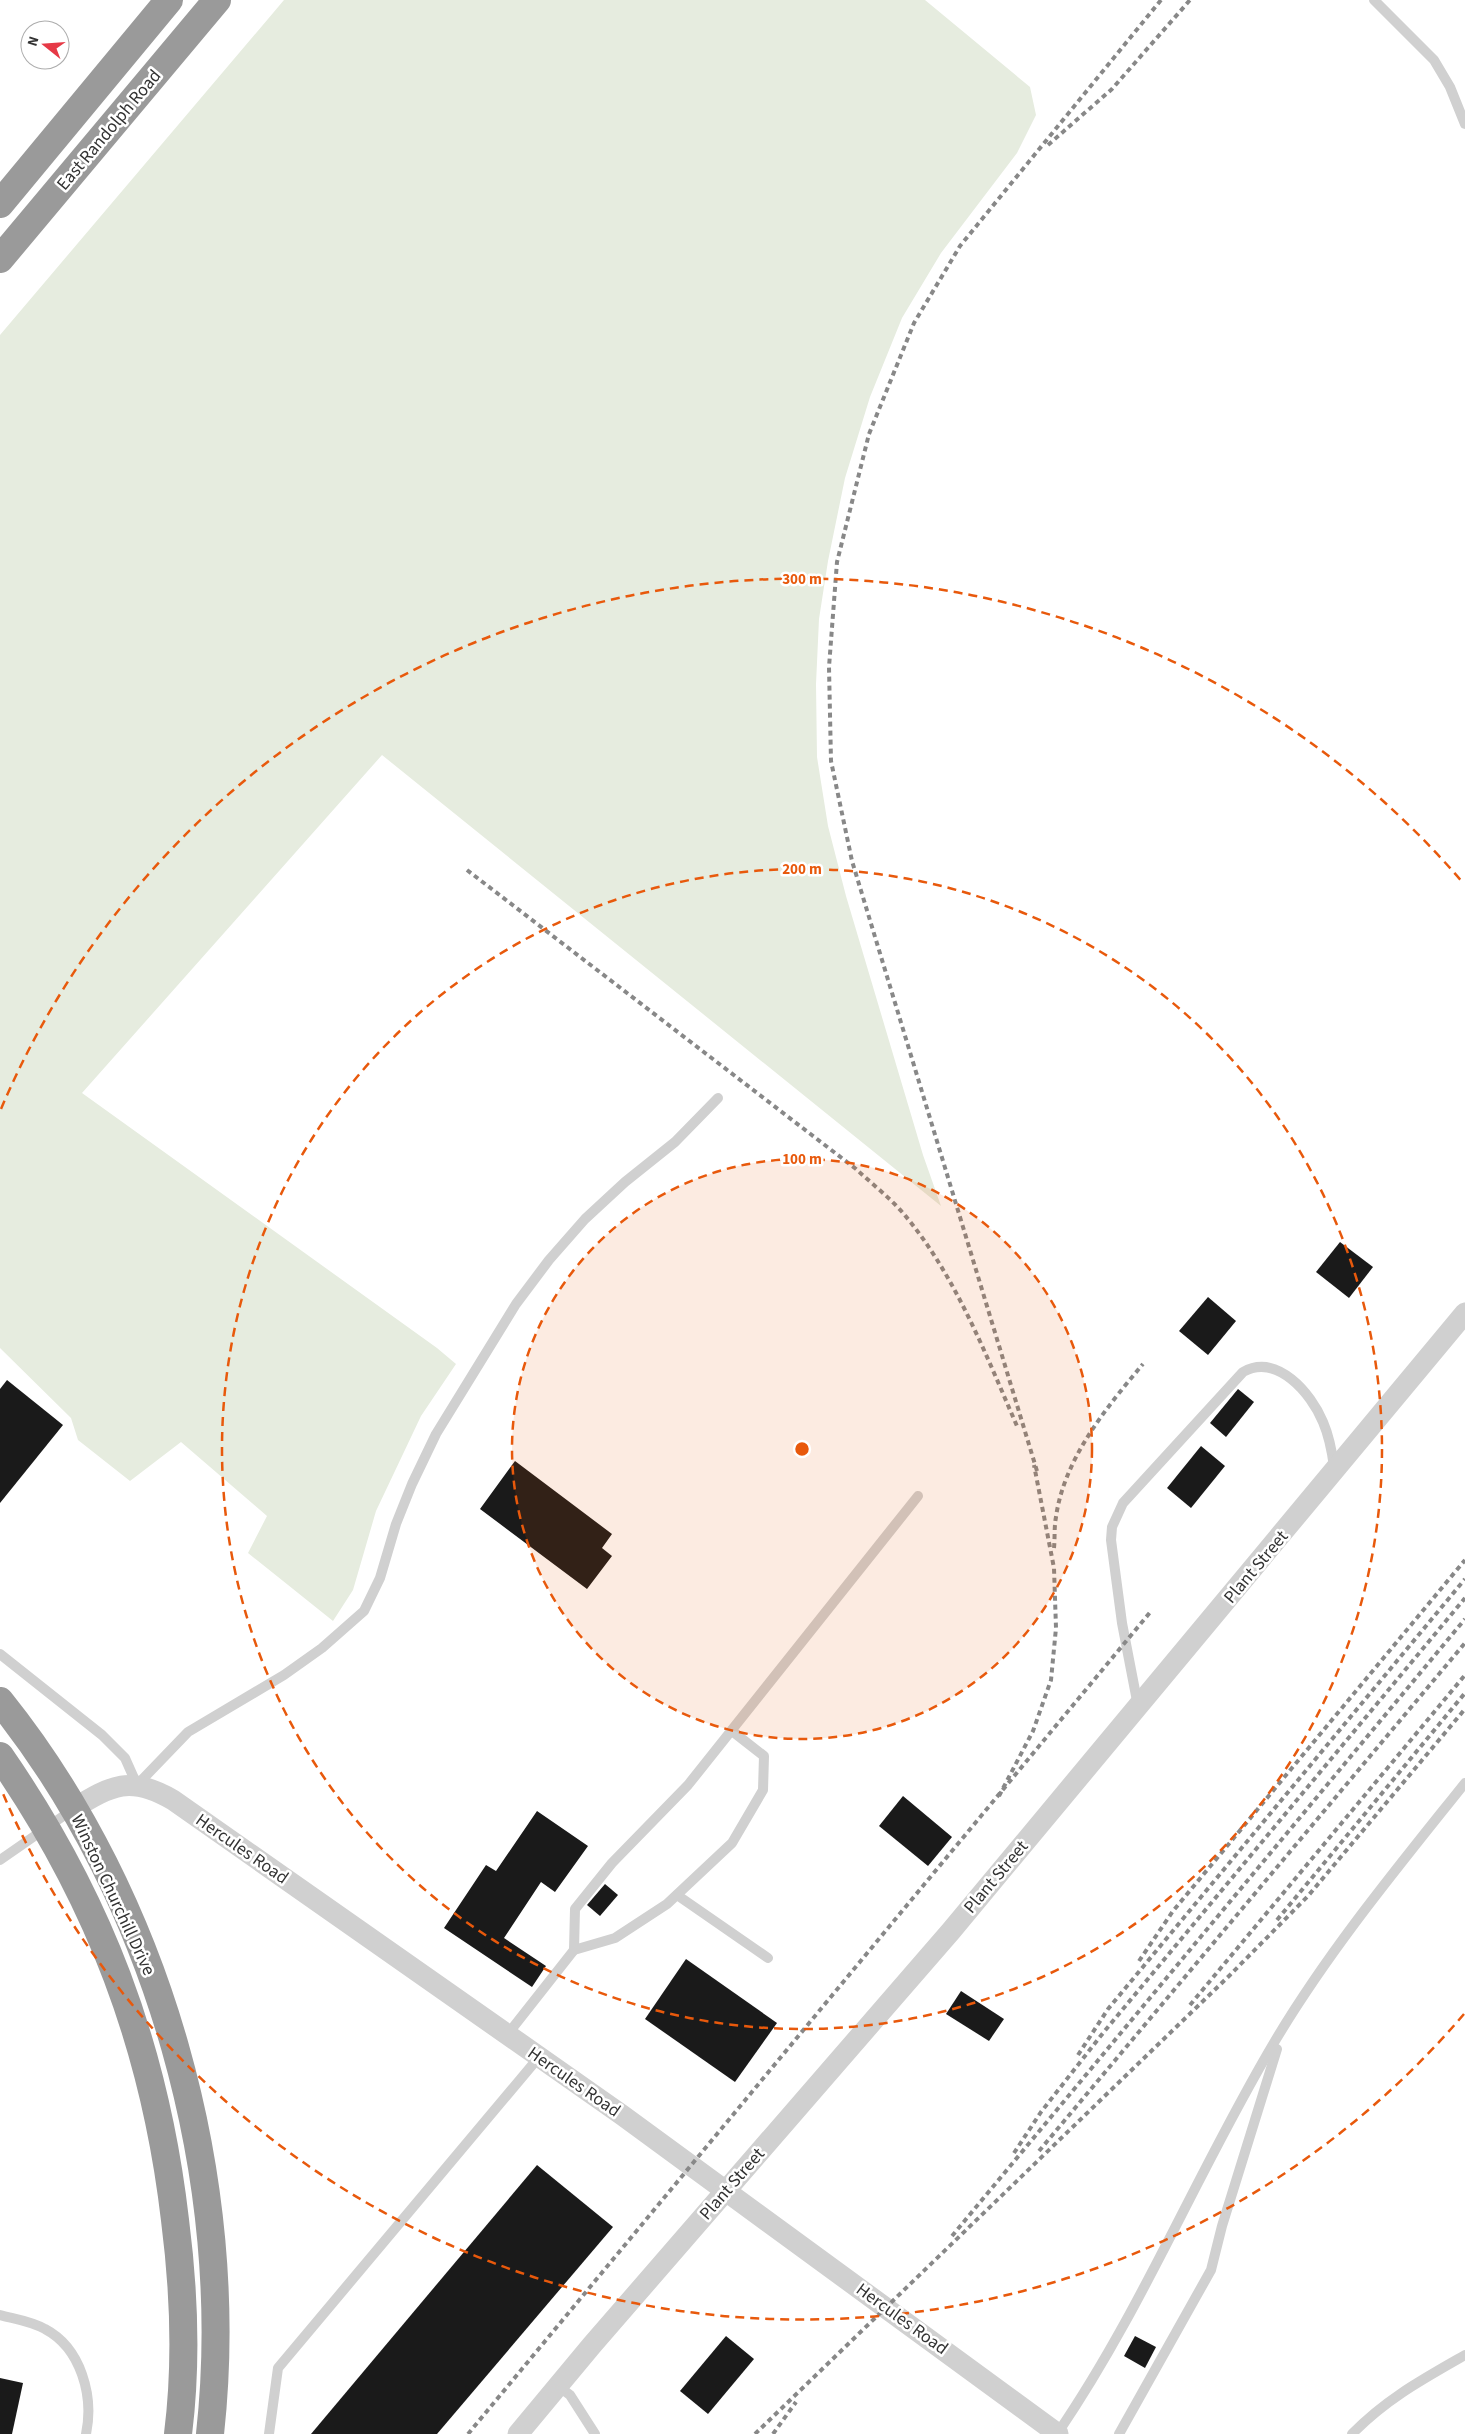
<svg xmlns="http://www.w3.org/2000/svg" width="1465" height="2434" viewBox="0 0 1465 2434" font-family="'Source Sans 3',sans-serif">
<style>
.green{fill:#e6ecdf}
.building{fill:#1a1a1a}
.lines{fill:none;stroke-linecap:round;stroke-linejoin:round}
.lane{stroke:#d0d0d0;stroke-width:10}
.street{stroke:#d0d0d0;stroke-width:21}
.highway{stroke:#9a9a9a;stroke-width:28}
.rail{stroke:#888;stroke-width:4;stroke-dasharray:5 4;stroke-linecap:butt}
.ring{fill:none;stroke:#e8590c;stroke-width:2.5;stroke-dasharray:9 6}
.labels{text-anchor:middle;dominant-baseline:central;stroke-width:5;stroke-linejoin:round;paint-order:stroke}
.street-label{font-size:18px;fill:#333;stroke:#fff}
.centre{fill:#e8590c;stroke:#fff;stroke-width:2.5}
.ring-label{font-size:15px;text-anchor:middle;font-weight:bold;fill:#e8590c;stroke:#fff;stroke-width:5;stroke-linejoin:round;paint-order:stroke}
</style>
<rect width="100%" height="100%" fill="#fff"/>
<!-- green -->
<polygon class="green" points="284,0 925,0 1030,87 1036,115 1017,153 941,253 902,318 870,397 845,478 828,561 819,619 816,684 817,757 828,826 846,896 923,1155 941,1206 382,755 82,1093 437,1348 456,1364 421,1416 376,1511 353,1590 333,1621 248,1553 267,1516 181,1442 130,1481 78,1440 71,1418 0,1348 0,335"/>
<!-- building -->
<g class="building">
<polygon points="1340,1242 1373,1267 1349,1298 1316,1272"/>
<polygon points="1208,1297 1236,1321 1208,1355 1179,1331"/>
<polygon points="7,1380 63,1425 0,1503 0,1389"/>
<polygon points="1238,1389 1254,1402 1226,1437 1210,1423"/>
<polygon points="1201,1446 1225,1466 1191,1508 1167,1488"/>
<polygon points="515,1461 612,1534 602,1548 612,1556 587,1589 480,1509"/>
<polygon points="903,1796 952,1837 928,1866 879,1826"/>
<polygon points="537,1811 588,1846 555,1892 541,1882 504,1938 546,1966 532,1987 444,1928 486,1865 496,1871"/>
<polygon points="605,1884 618,1895 600,1916 587,1905"/>
<polygon points="686,1959 777,2023 735,2082 645,2019"/>
<polygon points="961,1991 1004,2019 989,2041 946,2014"/>
<polygon points="537,2165 613,2227 437,2434 311,2434"/>
<polygon points="726,2336 754,2359 708,2414 680,2391"/>
<polygon points="1135,2336 1156,2347 1145,2368 1124,2356"/>
<polygon points="0,2378 23,2383 12,2434 0,2434"/>
</g>
<g class="lines">
<!-- lane -->
<g class="lane">
<polyline points="1374,0 1434,60 1450,87 1465,124"/>
<polyline points="0,1654 102,1735 125,1758 137,1785 188,1732 284,1675 322,1648 364,1611 380,1578 396,1524 412,1484 436,1434 516,1304 549,1260 585,1219 625,1182 675,1142 718,1098"/>
<path d="M1138,1706L1122,1623L1111,1540L1112,1527L1123,1503L1243,1372C1277,1353 1311,1393 1323,1422C1329,1436 1332,1451 1334,1467"/>
<polyline points="0,1860 72,1810"/>
<polyline points="677,1895 768,1958"/>
<polyline points="574,1950 615,1938 667,1904 732,1843 763,1790 764,1756 732,1731"/>
<polyline points="507,2035 574,1950 575,1909 612,1863 688,1785 918,1496"/>
<path d="M0,2315C15,2319 31,2321 45,2329C81,2348 94,2396 86,2434"/>
<polyline points="558,2386 570,2395 595,2434"/>
<polyline points="269,2434 278,2368 539,2057"/>
<path d="M1057,2434C1142,2310 1198,2170 1275,2041C1330,1949 1398,1867 1465,1783"/>
<polyline points="1119,2434 1211,2270 1222,2226 1277,2049"/>
<path d="M1352,2434C1386,2399 1423,2379 1465,2355"/>
</g>
<!-- street -->
<g class="street">
<path d="M73,1809C112,1785 130,1775 173,1800L622,2115L1058,2434"/>
<polyline points="518,2434 592,2345 951,1931 1465,1313"/>
</g>
<!-- highway -->
<g class="highway">
<polyline points="0,204 169,0"/>
<polyline points="0,259 217,0"/>
<path d="M0,1701C159,1899 238,2182 210,2434"/>
<path d="M0,1756C99,1899 155,2047 175,2220C184,2290 187,2363 178,2434"/>
</g>
<!-- rail -->
<g class="rail">
<polyline points="1048,145 1112,89 1190,0"/>
<path d="M467,870L856,1169C871,1183 889,1197 903,1213C955,1274 985,1353 1017,1426"/>
<polyline points="1037,1471 852,861 831,761 829,667 837,562 869,434 914,323 960,246 1161,0"/>
<path d="M1054,1548C1055,1538 1054,1527 1056,1517C1064,1459 1106,1408 1143,1364"/>
<polyline points="999,1796 1033,1731 1051,1680 1056,1628 1054,1568 1034,1465"/>
<polyline points="1277,1920 1465,1693"/>
<polyline points="1139,1961 1173,1911 1465,1560"/>
<polyline points="1190,2005 1465,1675"/>
<polyline points="1078,2055 1108,2009 1465,1579"/>
<polyline points="1039,2151 1465,1643"/>
<polyline points="1014,2153 1041,2112 1103,2033 1465,1598"/>
<polyline points="952,2236 1465,1619"/>
<polyline points="468,2434 1152,1610"/>
<polyline points="755,2434 1230,1975 1308,1896 1465,1709"/>
<polyline points="773,2434 796,2402"/>
</g>
</g>
<!-- distance rings -->
<circle cx="802" cy="1449" r="290" fill="#e8590c" fill-opacity=".12"/>
<g class="ring">
<circle cx="802" cy="1449" r="290"/>
<circle cx="802" cy="1449" r="580"/>
<path d="M1464 2014A870 870 0 0 1 1 1789M1 1109A870 870 0 0 1 1464 884"/>
</g>
<g class="labels">
<!-- street labels -->
<g class="street-label">
<text transform="translate(109 130) rotate(-50)">East Randolph Road</text>
<text transform="translate(1256 1567) rotate(-50)">Plant Street</text>
<text transform="translate(242 1849) rotate(35)">Hercules Road</text>
<text transform="translate(996 1877) rotate(-50)">Plant Street</text>
<text transform="translate(113 1895) rotate(65)">Winston Churchill Drive</text>
<text transform="translate(574 2082) rotate(35)">Hercules Road</text>
<text transform="translate(732 2184) rotate(-49)">Plant Street</text>
<text transform="translate(902 2319) rotate(36)">Hercules Road</text>
</g>
</g>
<circle cx="802" cy="1449" r="8" class="centre"/>
<g class="ring-label">
<text x="802" y="584">300 m</text>
<text x="802" y="874">200 m</text>
<text x="802" y="1164">100 m</text>
</g>
<!-- north arrow -->
<g transform="translate(45 45) rotate(287)"><circle r="24" fill="#ffffff" stroke="#adadad"/>
<path d="M0-4L9 19L0 12L-9 19Z" fill="#e63946"/>
<text y="-8" font-size="14" font-weight="bold" text-anchor="middle" fill="#333333">N</text>
</g>
</svg>
